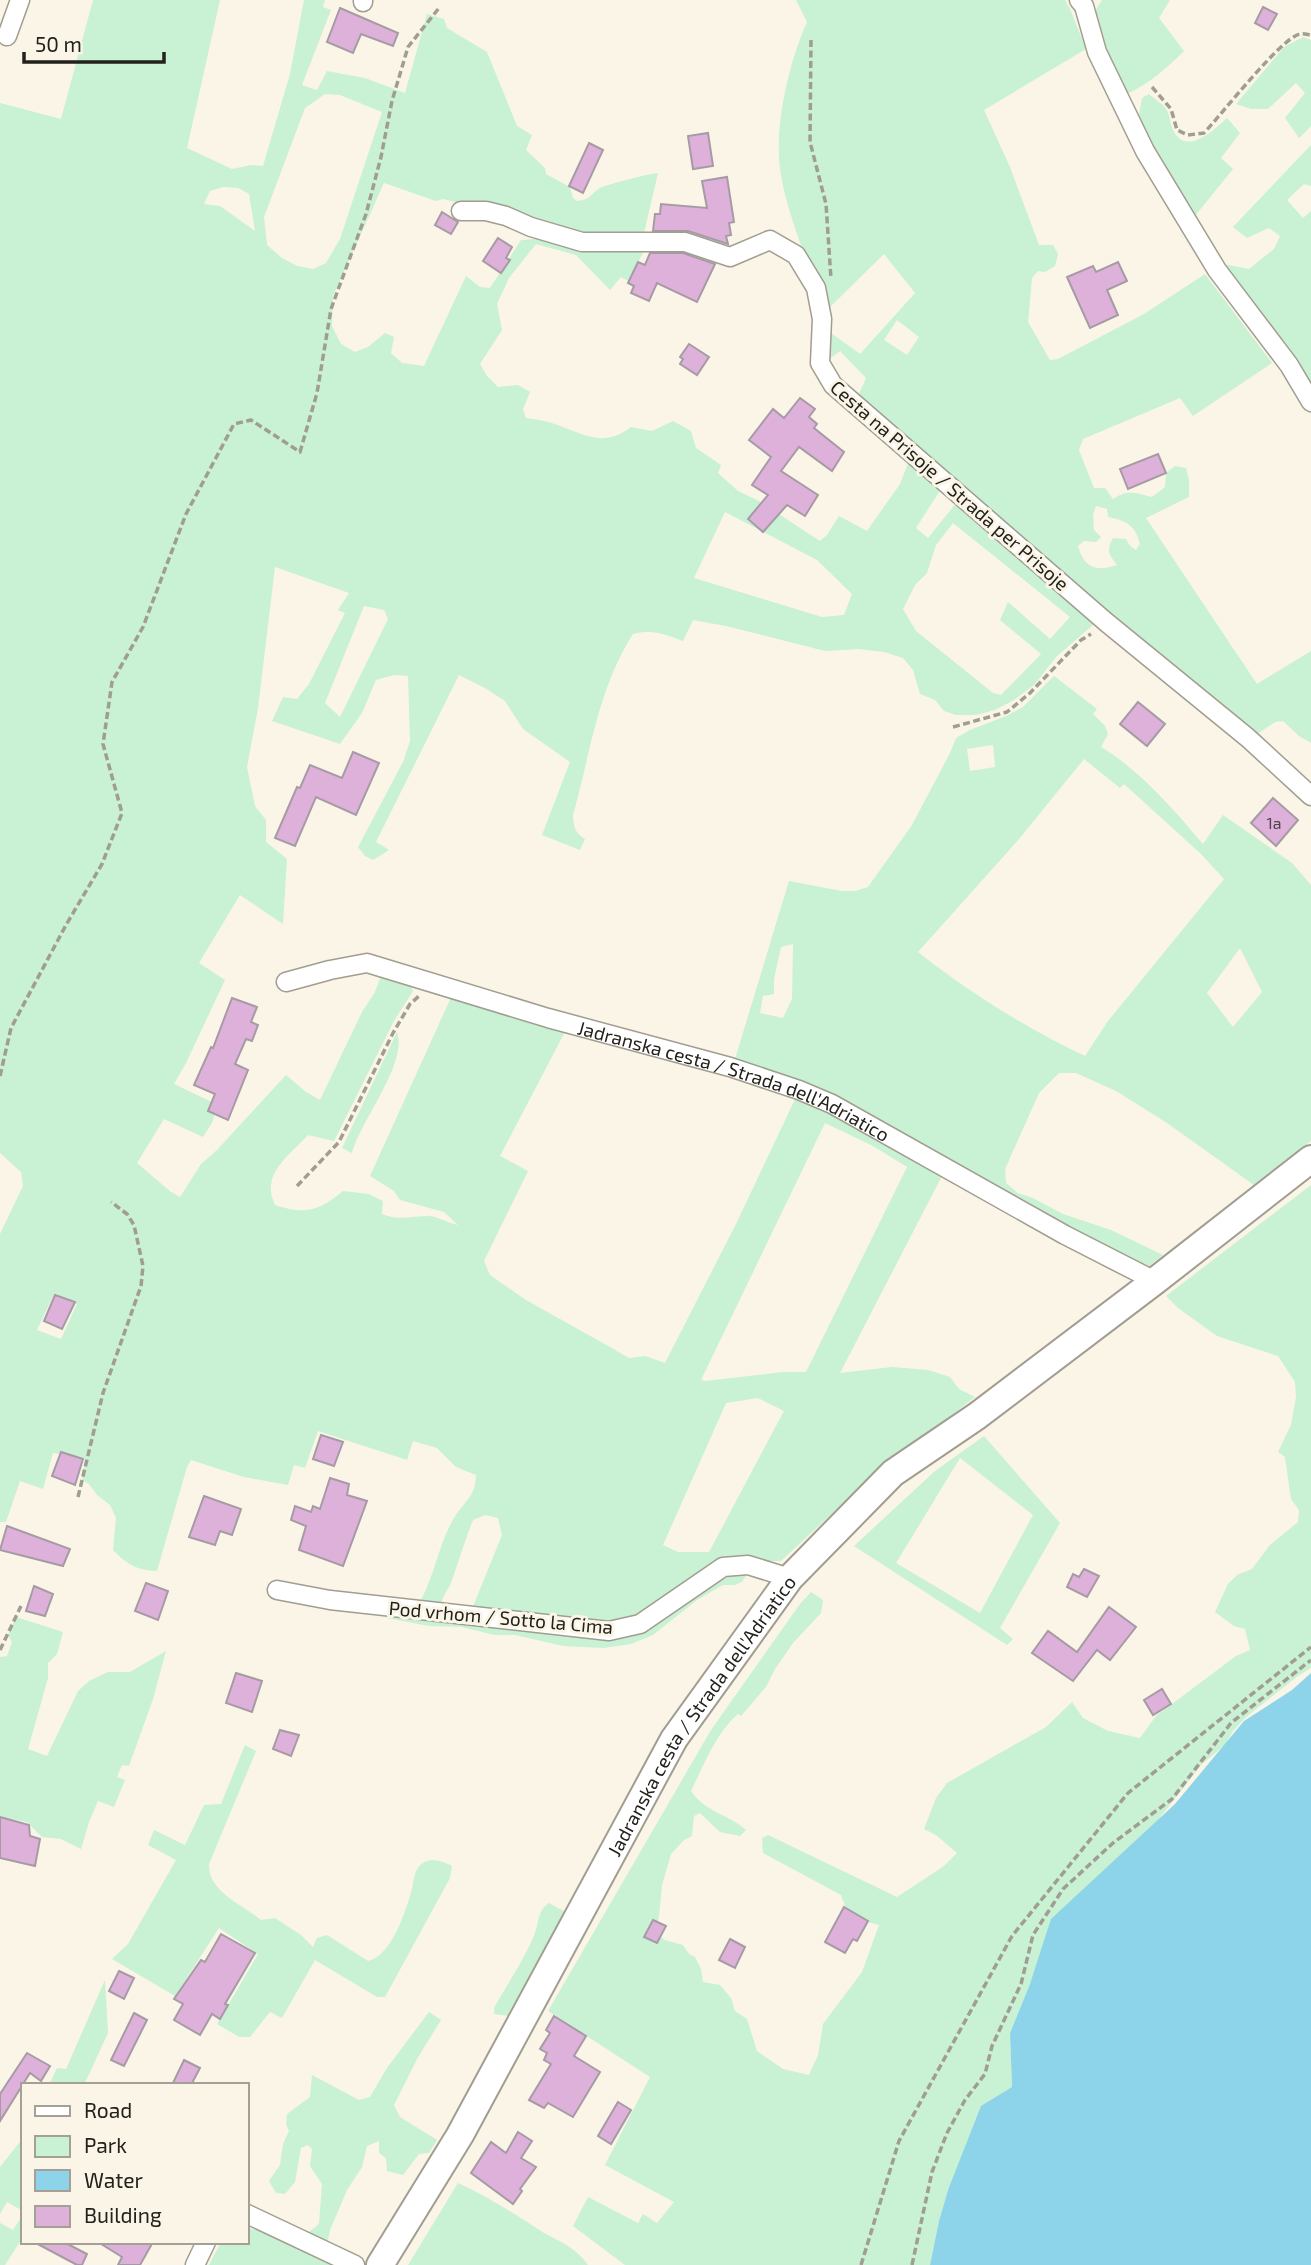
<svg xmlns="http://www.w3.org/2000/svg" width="1311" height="2265" viewBox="0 0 1311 2265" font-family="'Exo 2',sans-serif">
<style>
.green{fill:#c9f1d3;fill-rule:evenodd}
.water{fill:#8dd3e9}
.building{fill:#deb1da;stroke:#a69ba5;stroke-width:2}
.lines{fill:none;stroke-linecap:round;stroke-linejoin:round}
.minor-casing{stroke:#a19d90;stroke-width:21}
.secondary-casing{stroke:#a19d90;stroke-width:30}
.path{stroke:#a09d93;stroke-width:3.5;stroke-dasharray:7 3.5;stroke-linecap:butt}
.minor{stroke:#fff;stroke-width:18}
.secondary{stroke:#fff;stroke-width:26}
.labels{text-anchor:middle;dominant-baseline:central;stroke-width:6;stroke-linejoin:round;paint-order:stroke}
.number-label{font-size:16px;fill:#51454c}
.street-label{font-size:19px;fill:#22211c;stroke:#faf5e7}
</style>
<rect width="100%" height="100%" fill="#faf5e7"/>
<!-- green -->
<g class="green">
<path d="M93,0H220L187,148L232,169L251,165L263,166L290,74L304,0H325L323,7L331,10L302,85L317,90L327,71L365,78L405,93L427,14L444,19L447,28L487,52L517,126L532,135L526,150L545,168L546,174L570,187L573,198L577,201C592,199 589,195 600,188C605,185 651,173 658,173L643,237L598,238L443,199L436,201L384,183L333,296L332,326L341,344L355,352L368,347L385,333L394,337L391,353L402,363L424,366L466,276L480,287L490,288L521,240L551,238L644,251L628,281L621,277L610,290L576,255L536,244L509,278L497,304L502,330L480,364L487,376L498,387L518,385L530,392L523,409L526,418C534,419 541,420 548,422C579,430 600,451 631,427L652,431L673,421L691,431L696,448L721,465L718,473L738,491L759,501L820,541L827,535L839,516L867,531L900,484L909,461L941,489L916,528L928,538L957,502L1086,612L1093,625L1057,656L1034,685L1014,700L995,710L976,715H956L944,711L935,700L920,694L913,670L903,658L884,652L858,649L825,651L726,626L693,620L683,641C665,634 652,629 633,634C598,688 590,755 573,815C573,826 575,833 585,839L580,850L542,835L570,762L523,729L505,701L485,688L459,675L376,842L389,850L373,860L365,856L358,847L403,762L410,741L408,676L394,675L376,680L362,713L340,744L272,721L283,697L297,699L309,684L345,613L338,610L349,593L275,567L258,708L247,767L255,806L266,820V842L287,859L283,924L240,895L199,963L225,980L186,1063L174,1084L218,1105L212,1123L203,1137L164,1119L137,1163L171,1192L180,1197L201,1164L217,1150L286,1075L306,1092L320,1100L362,1012L375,992L381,976L410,984L413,991L394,1021L334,1141L308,1135C289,1156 260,1174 275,1205C306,1215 319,1211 343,1191L369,1194L383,1201L382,1214C398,1221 412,1216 429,1216C439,1217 448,1223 458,1225L444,1212L400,1200L394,1191L370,1176L453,993L567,1028L500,1156L528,1171L484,1261L490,1275L526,1300L610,1347L629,1358L645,1356L665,1363L737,1222L797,1095L943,1174L840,1373L892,1367L928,1370L950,1377L959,1389L975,1397L865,1483L781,1561H755L640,1618L605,1624L472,1609L502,1535L498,1518L485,1515L473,1520C465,1540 459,1560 452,1580C448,1592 443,1592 441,1607L422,1604L421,1600C435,1574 439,1543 454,1518C465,1500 475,1498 476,1475L456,1467L437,1448L413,1441L407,1460L318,1431L305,1468L294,1465L288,1485L244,1477L191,1460L187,1467L157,1571C136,1570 128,1565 113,1550L116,1518L110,1505L97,1495L89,1484L82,1480L85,1458L53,1453L43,1489L20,1481L6,1522H0V1234L23,1186L21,1172L0,1153V103L61,119ZM325,94L340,95L382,112L340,239L326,263L313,269L297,266L282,258L267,245L264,217L305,108ZM223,187L238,188L249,194L255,231L220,206L204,204L210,191ZM725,512L817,560L852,594L844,615L822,617L694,578ZM953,523L1070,617L1050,639L1008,602L1000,620L1041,654L1001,695L993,693L916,631L903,609L915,585L927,573L936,545ZM364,606L384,610L388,619L340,717L325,703ZM825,1123L873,1146L907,1167L806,1372H783L705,1381L701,1380ZM53,1296L77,1304L61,1339L37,1330ZM758,1398L784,1411L709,1552H678L663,1545L726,1403Z"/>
<path d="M796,0H1065L1070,9L1086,49L984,110L1010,167L1039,245H1053L1058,254L1055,266L1045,272L1038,271L1032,278L1028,322L1050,360L1058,359L1144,314L1205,274L1272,363L1193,416L1180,398L1083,439L1079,450L1094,488H1105L1113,499C1128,489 1135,493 1152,497L1165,487L1166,473L1175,466L1186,468L1189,480V497L1146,518L1257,684L1311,651V743L1299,736L1283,721L1275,722L1256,735L1033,552L856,401L866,378L840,351L828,360V331L860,354L915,293L884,254L829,308C821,288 810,270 803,250C793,224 780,184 779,157C777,115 790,60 807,22ZM897,320L919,337L907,355L884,340ZM1096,506L1107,509L1108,517C1127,521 1135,525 1140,544L1136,550L1130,546L1126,539L1113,538C1106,550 1109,555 1117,565C1096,572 1084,568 1078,546L1084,541L1096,542L1101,537L1094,530L1093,515Z"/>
<path d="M1102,0H1170L1159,18L1184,51C1166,69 1150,83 1127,94C1108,71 1102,40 1095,11Z"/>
<polygon points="1303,37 1311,40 1311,126 1299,138 1285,118 1305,93 1296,83 1268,109 1251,109 1236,104 1284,47"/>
<path d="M1149,94C1154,99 1162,103 1166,109C1170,114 1170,124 1173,130C1186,157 1214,130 1227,118L1240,133L1221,158L1233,169L1194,217L1151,144L1139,115L1142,98Z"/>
<polygon points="1311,145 1311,186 1304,184 1287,200 1303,218 1311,211 1311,386 1223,264 1249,269 1274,249 1280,236 1269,228 1247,238 1233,227"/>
<path d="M1054,676L1097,709L1093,714L1105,726L1108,734L1101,747C1141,771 1172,808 1203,844L1223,815L1292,863L1311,885V1141L1254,1185L1167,1123L1116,1091L1076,1073H1059L1039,1093L1005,1169L1006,1183L1018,1193L1033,1198L1063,1214L1111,1230L1163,1255L1146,1268L1107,1251L802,1083L735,1059L789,881L842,891H855L868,887L912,825L950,753L956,738L970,730L1006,716L1023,707ZM993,745L995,767L970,771L967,749ZM1084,759L1120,788L1124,784L1201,854L1224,879L1108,1021L1085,1056C1026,1028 970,993 918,952L1020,838ZM793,944L792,999L783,1018L760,1013L763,996L774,994V979L781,947ZM1240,948L1262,992L1233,1027L1207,993Z"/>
<path d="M397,1032C408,1063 361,1120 352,1153L342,1148Z"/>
<path d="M1311,1185V1668L1298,1676L1246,1717L1233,1731L1225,1745L1201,1765L1030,1984L1010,2033L1012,2087L948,2190L939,2221L930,2265H625L573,2226L588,2197L638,2223L643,2214L657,2223L674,2202L605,2165L650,2077L548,2011L711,1730L800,1604L811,1592L823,1600L821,1613L793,1643L775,1669L766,1687L741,1716L738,1714C715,1734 704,1765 691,1791C705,1812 728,1814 746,1830L740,1836L720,1832L700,1813L694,1816L692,1836L684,1840L671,1854L662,1885L657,1935L665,1940L683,1945L689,1954L695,1957L701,1969L703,1982L720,1985L731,1998L735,2011L747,2019L757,2051L783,2069L809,2075L818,2055L823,2024L862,1972L879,1925L849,1917L841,1895L763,1853L762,1838L768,1835L897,1897L944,1866L957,1853L936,1835L924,1829L936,1798L947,1783L1046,1727L1072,1702L1083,1718L1108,1731L1140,1738L1156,1716L1236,1656L1250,1650L1245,1629L1234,1626L1215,1612L1228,1584L1237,1575L1252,1569L1270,1545L1298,1522L1299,1510L1291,1499L1285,1457L1278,1452L1291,1425L1296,1397L1295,1382L1278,1356L1217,1336L1178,1308L1166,1296Z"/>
<path d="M984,1436L1060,1523L1000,1628L1013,1639L1007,1645L854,1546L935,1471ZM960,1458L1033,1515L980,1613L896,1563Z"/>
<polygon points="743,1573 746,1576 742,1582 735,1585 723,1585 697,1600 653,1635 631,1644 604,1648 563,1646 515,1635 495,1635 461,1627 429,1626 387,1618 389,1611 614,1637 722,1575"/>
<polygon points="16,1617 63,1632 57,1654 48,1663 48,1678 28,1749 47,1756 78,1691 89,1681 108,1672 130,1672 166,1651 153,1699 129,1766 122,1765 117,1777 125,1780 114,1807 98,1801 89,1822 81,1849 61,1839 42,1837 27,1822 0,1817 0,1657 7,1656 12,1642 8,1635"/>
<path d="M245,1745L256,1751L209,1864C208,1892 242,1904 261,1920L275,1918L301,1935L313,1947L317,1938L327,1935L368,1961C392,1956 406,1910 412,1889C413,1884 414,1873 418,1868C426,1856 441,1860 452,1866L450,1878L385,1997H377L315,1960L282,2018L270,2012L250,2037H239L217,2024L258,1954L219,1928L175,1996L112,1959L128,1944L176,1860L148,1845L154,1830L185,1845L204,1805L221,1804Z"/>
<path d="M549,1903L567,1913L510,2016L494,2014V2008C507,1984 525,1959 535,1933C539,1921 538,1910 549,1903Z"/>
<polygon points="105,1980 108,2033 84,2085 49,2085 57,2068 66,2069"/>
<polygon points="429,2012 441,2020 417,2059 394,2105 400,2117 437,2140 429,2153 419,2154 403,2175 387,2171 386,2158 379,2153 379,2141 367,2146 362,2167 347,2190 330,2230 327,2245 304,2236 319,2224 322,2184 310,2166 312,2149 308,2145 301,2148 295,2182 285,2194 276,2193 269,2181 280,2165 283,2144 289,2131 286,2124 287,2114 310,2097 312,2075 359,2100 370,2097 387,2068"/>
<polygon points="23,2138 23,2211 7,2202 0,2214 0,2167"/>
<path d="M458,2183C489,2197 516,2215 544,2233C561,2242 576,2248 588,2265H408Z"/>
<polygon points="23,2215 23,2237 5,2265 0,2265 0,2223 13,2230"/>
<path d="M247,2228C276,2233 309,2248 333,2265H209L221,2242H247Z"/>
</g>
<!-- water -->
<polygon class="water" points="1311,1673 1311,2265 930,2265 939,2221 948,2190 981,2106 1012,2087 1010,2033 1030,1984 1051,1919 1175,1804 1244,1721 1292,1690"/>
<!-- building -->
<g class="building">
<polygon points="1263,7 1277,14 1268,30 1255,23"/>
<polygon points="340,8 398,33 393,46 361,34 353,53 327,42"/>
<polygon points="708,133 713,166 693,169 688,136"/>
<polygon points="589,143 603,150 583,193 569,186"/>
<polygon points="727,177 734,222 729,223 731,235 726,236 728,244 688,231 653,231 655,214 660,214 661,204 707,208 702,181"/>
<polygon points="442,212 458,222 451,234 435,225"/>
<polygon points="498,238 512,247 506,258 510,260 501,273 483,261"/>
<polygon points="650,253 683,253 715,264 697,302 657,283 649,301 631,293 634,286 628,283 638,262 645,265"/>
<polygon points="1118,262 1127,281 1107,290 1118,315 1090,328 1067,277 1093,266 1096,272"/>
<polygon points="689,344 709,357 697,375 680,364 683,359 680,357"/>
<polygon points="800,398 815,409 809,417 817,424 814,428 844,452 832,471 799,447 781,471 818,495 805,516 787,505 763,532 748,519 768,495 752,485 771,457 749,440 773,409 784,418"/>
<polygon points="1158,454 1166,473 1128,489 1120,469"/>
<polygon points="1138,702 1165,724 1147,746 1120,724"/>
<polygon points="353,752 379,763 356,815 316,797 295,846 275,838 297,787 300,788 310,765 342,778"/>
<polygon points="1273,798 1298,820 1276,846 1251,823"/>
<polygon points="232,998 257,1007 251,1022 258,1025 252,1041 246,1039 235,1064 248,1070 228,1120 208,1111 215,1094 194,1085 211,1047 213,1048"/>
<polygon points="55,1295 75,1302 62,1329 44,1321"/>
<polygon points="321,1435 343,1442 334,1466 313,1459"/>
<polygon points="61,1452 83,1459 75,1485 52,1476"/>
<polygon points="330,1478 349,1484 347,1495 367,1501 343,1566 299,1550 306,1526 291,1520 295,1506 311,1512 313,1506 320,1509"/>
<polygon points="204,1496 241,1509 232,1535 220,1531 215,1545 189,1537"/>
<polygon points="7,1526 70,1549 63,1566 0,1550"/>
<polygon points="1084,1569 1099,1576 1087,1597 1067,1587 1073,1574 1079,1577"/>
<polygon points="146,1583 168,1591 158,1620 135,1611"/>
<polygon points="34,1586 53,1594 45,1616 26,1611"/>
<polygon points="1109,1607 1136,1627 1110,1660 1097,1650 1073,1681 1032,1653 1048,1631 1077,1652"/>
<polygon points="236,1673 262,1681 252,1712 226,1703"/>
<polygon points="1162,1689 1171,1704 1153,1715 1144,1700"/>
<polygon points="280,1730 299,1735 291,1756 273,1749"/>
<polygon points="0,1817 29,1825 30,1836 40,1839 35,1866 0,1858"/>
<polygon points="844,1907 868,1921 857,1941 853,1939 845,1953 825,1942"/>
<polygon points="653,1920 666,1926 657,1943 644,1937"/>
<polygon points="221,1934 255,1953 225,2004 228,2005 220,2019 212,2014 200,2035 174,2020 183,2004 174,1999 201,1960 205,1962"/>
<polygon points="730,1939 745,1947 735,1968 719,1960"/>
<polygon points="119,1971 134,1978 124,1999 109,1991"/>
<polygon points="134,2013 147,2020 124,2066 111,2060"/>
<polygon points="554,2016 586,2036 574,2056 600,2072 573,2117 548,2103 544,2108 529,2100 551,2064 544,2060 547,2053 540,2049 550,2033 546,2030"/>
<polygon points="27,2053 50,2066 41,2081 30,2073 0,2121 0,2094"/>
<polygon points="184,2060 200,2068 191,2085 172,2085"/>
<polygon points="618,2102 631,2110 611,2144 598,2136"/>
<polygon points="518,2132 532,2141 521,2158 536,2167 520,2189 522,2191 513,2204 471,2173 491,2142 506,2153"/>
<polygon points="34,2242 64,2242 87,2254 82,2265 77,2265"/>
<polygon points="98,2242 153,2242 140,2265 118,2265 122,2257"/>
</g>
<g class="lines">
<defs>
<g id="minor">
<polyline points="1079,0 1084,6 1097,52 1145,151 1217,270 1289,365 1311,402"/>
<polyline points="363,2 363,0"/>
<polyline points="7,36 20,0"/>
<polyline points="461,211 486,211 506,216 531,227 582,242 685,242 730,257 770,240 796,255 816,288 822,319 820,363 833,385 1106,622 1248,738 1311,796"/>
<path id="s1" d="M286,982L330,970L367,963L548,1018L730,1067L799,1090L832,1104L1065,1235L1155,1281"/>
<polyline points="277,1590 330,1600 609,1631 640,1624 723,1567 748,1565 790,1578"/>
<polyline points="247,2214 355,2265"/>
<polyline points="195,2265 206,2242"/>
</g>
<g id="secondary">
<path id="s2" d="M380,2265L460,2135L674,1739L790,1578L893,1473L977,1416L1155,1281L1311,1159"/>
</g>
</defs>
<!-- minor casing -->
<use href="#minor" class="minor-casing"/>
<!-- secondary casing -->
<use href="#secondary" class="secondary-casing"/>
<!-- path -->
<g class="path">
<polyline points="811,40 810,142 826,204 831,279"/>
<path d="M1152,87L1171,109L1177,130L1188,135L1204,133C1221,115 1282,37 1300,34C1303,33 1309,35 1311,35"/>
<polyline points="953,727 1007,712 1030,693 1081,640 1091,634"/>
<polyline points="0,1076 11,1028 66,925 102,864 122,813 103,744 112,682 143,627 186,514 234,424 251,420 300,452 317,393 331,309 366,214 381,157 392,101 408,47 439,8"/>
<polyline points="297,1186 339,1142 393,1033 410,1004 419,996"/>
<polyline points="78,1497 103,1393 141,1286 143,1266 134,1225 127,1214 111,1202"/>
<polyline points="0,1650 21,1606"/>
<polyline points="861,2265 899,2141 1012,1936 1128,1793 1311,1647"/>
<polyline points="912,2265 932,2172 947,2133 965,2100 985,2074 992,2046 1021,1984 1033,1935 1063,1889 1113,1843 1172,1799 1231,1723 1311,1660"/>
</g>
<!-- minor -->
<use href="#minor" class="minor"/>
<!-- secondary -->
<use href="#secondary" class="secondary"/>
</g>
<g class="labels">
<!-- number labels -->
<g class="number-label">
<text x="1274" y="822">1a</text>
</g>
<!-- street labels -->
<g class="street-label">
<text transform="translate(950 485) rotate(41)">Cesta na Prisoje / Strada per Prisoje</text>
<text stroke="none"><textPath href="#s1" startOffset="469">Jadranska cesta / Strada dell'Adriatico</textPath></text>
<text transform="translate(501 1617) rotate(5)">Pod vrhom / Sotto la Cima</text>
<text stroke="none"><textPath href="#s2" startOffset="637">Jadranska cesta / Strada dell'Adriatico</textPath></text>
</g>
</g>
<!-- legend -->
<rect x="21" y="2083" width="228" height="161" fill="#faf5e7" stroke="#a4a096" stroke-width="2"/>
<rect x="35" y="2106" width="35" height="10" fill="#ffffff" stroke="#a4a096" stroke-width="2"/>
<text x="84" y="2118" font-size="21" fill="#22211c">Road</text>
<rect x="35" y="2136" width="35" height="21" fill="#c9f1d3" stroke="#a4a096" stroke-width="2"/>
<text x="84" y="2153" font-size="21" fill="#22211c">Park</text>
<rect x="35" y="2170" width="35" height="21" fill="#8dd3e9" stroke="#a4a096" stroke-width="2"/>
<text x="84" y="2188" font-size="21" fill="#22211c">Water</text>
<rect x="35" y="2206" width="35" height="21" fill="#deb1da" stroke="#a4a096" stroke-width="2"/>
<text x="84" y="2223" font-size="21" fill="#22211c">Building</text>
<!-- scale -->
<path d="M24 52v10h140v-10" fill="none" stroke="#22211c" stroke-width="3.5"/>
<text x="35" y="52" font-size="21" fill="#22211c" stroke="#faf5e7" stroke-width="5" paint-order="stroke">50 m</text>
</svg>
